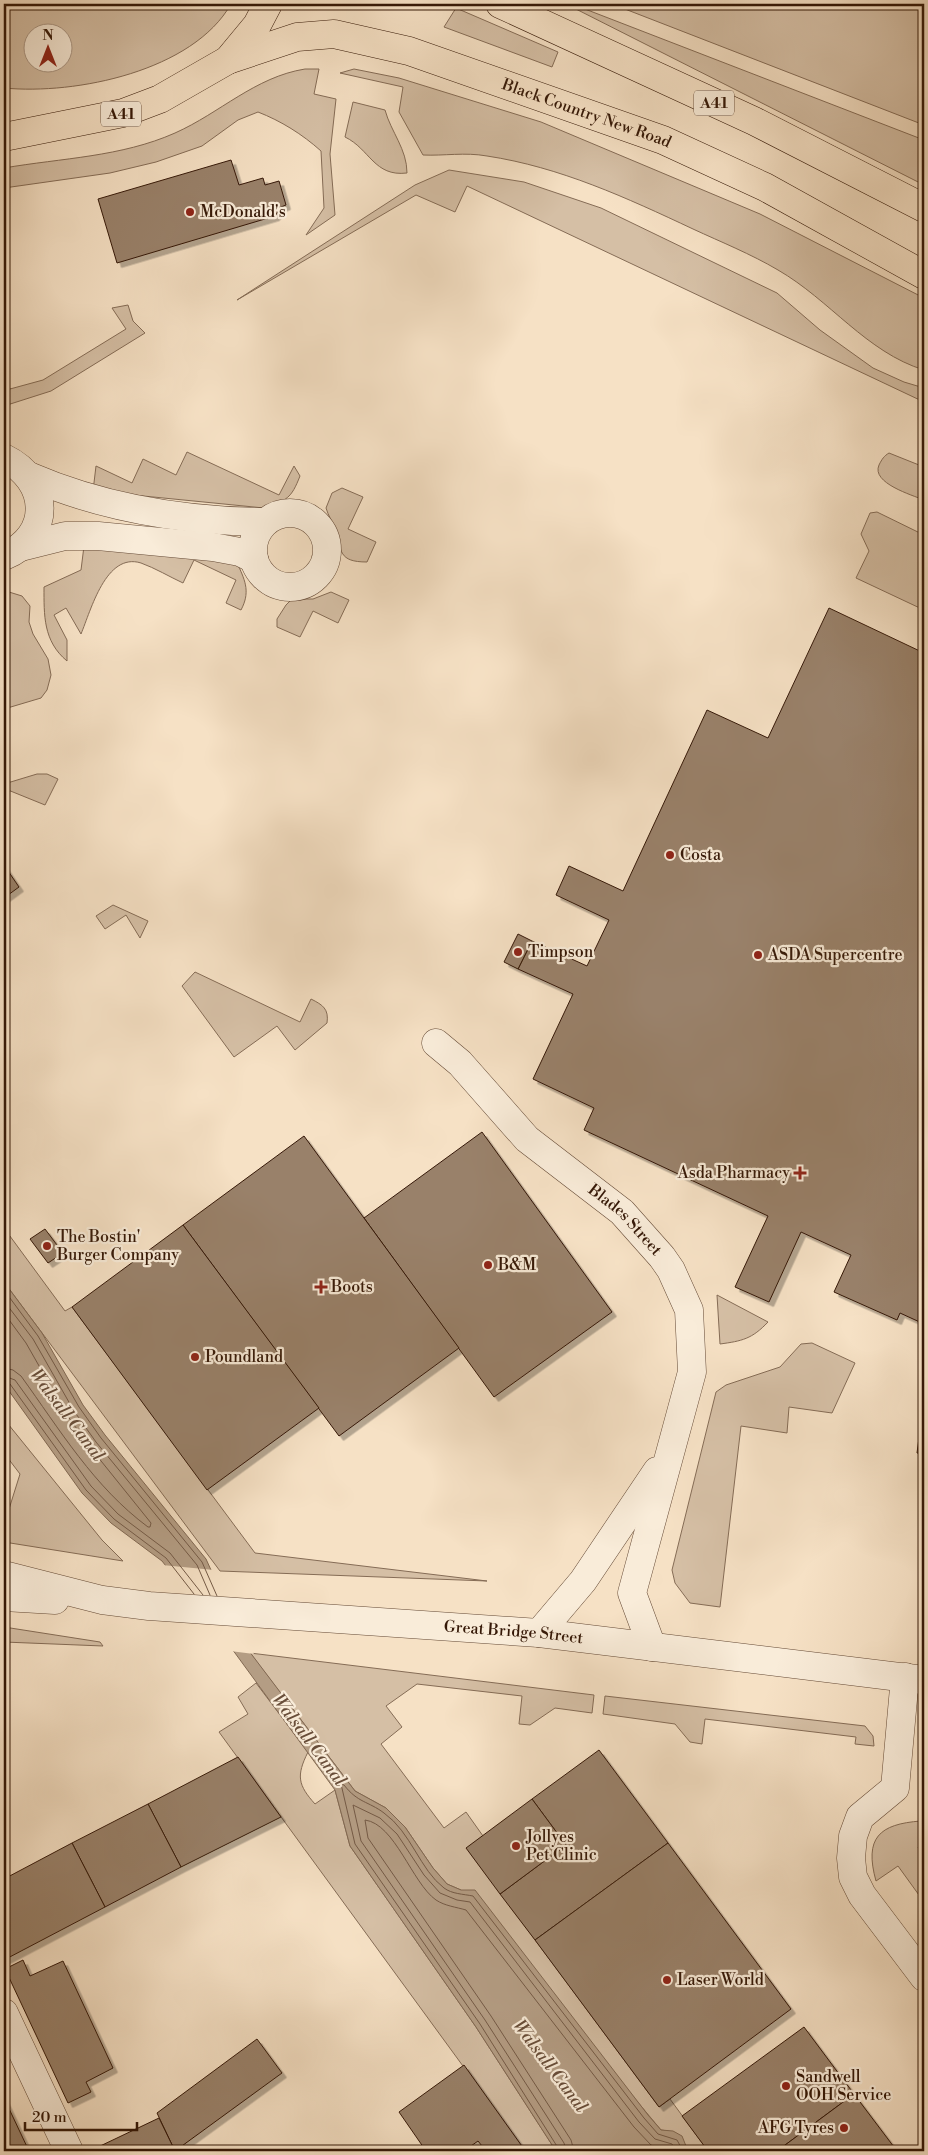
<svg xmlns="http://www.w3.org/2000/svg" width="928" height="2155" viewBox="0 0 928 2155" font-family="'Libre Bodoni',serif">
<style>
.green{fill:#d5bfa5;stroke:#856c56;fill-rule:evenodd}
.water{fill:#b49d84;stroke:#816852}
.pier{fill:#f6e1c5}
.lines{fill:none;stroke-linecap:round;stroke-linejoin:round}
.shore{stroke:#745a46;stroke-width:1}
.building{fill:#99816a;stroke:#351807;filter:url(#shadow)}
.minor-casing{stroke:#654a36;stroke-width:29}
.highway-casing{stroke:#351807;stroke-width:29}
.minor{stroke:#f9ecd9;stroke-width:28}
.highway{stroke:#f6e1c5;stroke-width:28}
.poi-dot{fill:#8f2418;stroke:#f9ecd9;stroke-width:2}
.labels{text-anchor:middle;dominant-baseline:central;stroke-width:4.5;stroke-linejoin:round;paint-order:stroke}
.shield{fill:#f9ecd9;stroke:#705846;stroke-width:1}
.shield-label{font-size:15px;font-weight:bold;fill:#351807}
.street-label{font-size:16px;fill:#351807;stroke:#f9ecd9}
.poi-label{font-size:16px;fill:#351807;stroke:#f9ecd9;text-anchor:start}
.water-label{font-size:18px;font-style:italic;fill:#684d39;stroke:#f9ecd9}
</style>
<defs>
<filter id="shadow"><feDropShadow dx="4.5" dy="4.5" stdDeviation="0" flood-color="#0004"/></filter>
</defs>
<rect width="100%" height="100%" fill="#f6e1c5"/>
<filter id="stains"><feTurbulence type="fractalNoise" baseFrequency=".004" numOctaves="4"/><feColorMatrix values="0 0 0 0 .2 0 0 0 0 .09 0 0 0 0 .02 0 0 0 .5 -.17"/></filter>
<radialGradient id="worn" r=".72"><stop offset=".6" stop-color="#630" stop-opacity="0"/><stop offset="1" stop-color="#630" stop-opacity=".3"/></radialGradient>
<!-- green -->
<g class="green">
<path d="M4,4H231C193,71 76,95 4,88ZM32,32H62V62H32Z"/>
<polygon points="566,4 572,4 924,140 924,185"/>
<polygon points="612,4 924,4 924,125"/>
<polygon points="456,8 558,52 552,67 444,27"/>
<path d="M305,69H319L314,94L336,99L330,154L335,215L306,235L324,208L321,151C302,134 281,121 258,112L238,120L202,146L156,162L110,173L4,188V168C62,158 121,157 175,133C220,113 255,77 305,69Z"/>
<path d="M354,69L399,78L541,122L760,214L924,298V370C866,352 830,300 778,270C751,254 721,242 693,229C627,198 560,167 487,156C465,152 444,156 423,155L399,112L403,87L340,73Z"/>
<path d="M353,102L385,110C391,132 407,149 407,173C374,177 370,149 345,137Z"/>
<polygon points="449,170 524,182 601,208 777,293 820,330 873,368 904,382 924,388 924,402 467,186 455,212 416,195 237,300 415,185"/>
<polygon points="128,305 133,321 145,333 51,391 4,406 4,372 10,389 43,380 126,329 112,308"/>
<path d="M187,452L279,495L294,466L300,476C291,499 287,500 264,508L93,491L96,466L132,483L143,459L176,475Z"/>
<path d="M889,453L924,467V500C912,495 871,483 879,465C882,459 884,456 889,453Z"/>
<path d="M342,488L363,497L348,529L376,542L367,562C338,562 342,551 335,530C333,523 328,515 326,508L332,493Z"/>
<polygon points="877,512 924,535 924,610 856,578 869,551 861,534 870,513"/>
<path d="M84,546L150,549L238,565C246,582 250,593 241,610L226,603L236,580L194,560L183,583C170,577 155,568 141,563C106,552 91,610 81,634L66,608L54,615L67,640V661C43,641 44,615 44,587L81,570Z"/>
<polygon points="9,592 22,596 30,606 29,622 33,634 48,659 51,675 47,690 41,698 4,709 4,593"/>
<polygon points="331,592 349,600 338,623 313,611 300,637 277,627 277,619 286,605 292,599 313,599"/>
<polygon points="37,774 47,774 58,779 45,805 8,790 4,798 4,784"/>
<polygon points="113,905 148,921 140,938 126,915 105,929 96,916"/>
<path d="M195,972L300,1022L311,999C323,1005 329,1009 327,1023L295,1050L277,1026L234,1057L182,986Z"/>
<polygon points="4,1228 65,1311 72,1307 255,1553 487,1581 220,1571 4,1282"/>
<path d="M717,1295L768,1322C752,1339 742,1341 720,1344Z"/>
<polygon points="812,1343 855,1363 832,1413 789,1407 787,1433 741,1426 720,1607 690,1603 675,1583 672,1570 716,1392 726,1385 780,1367 801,1344"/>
<polygon points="4,1419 102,1540 123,1561 4,1542 4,1525 20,1474 4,1453"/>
<polygon points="4,1627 100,1642 103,1646 4,1642"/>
<path d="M250,1653L594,1695L592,1713L555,1708L530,1725L519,1724L522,1696L417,1684L386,1706L402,1727L381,1744L444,1828L466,1812L483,1836L467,1848L659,2107L670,2099L708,2151H688C682,2137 678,2132 661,2130L461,1890L447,1884L433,1868L405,1827L386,1808L355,1791Z"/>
<path d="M256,1683L308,1752C296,1776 298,1785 315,1804L335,1790L350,1846L476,2027L556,2151H525L219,1732L248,1714L238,1697Z"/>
<polygon points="605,1696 865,1726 873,1736 874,1746 855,1744 856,1737 705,1719 702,1744 690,1742 675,1724 603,1714"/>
<path d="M921,1821L924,1823V1844L918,1847L924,1860V1902L898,1866L876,1881C864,1838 879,1824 921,1821Z"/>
</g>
<!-- water -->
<polygon class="water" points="4,1282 42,1333 83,1405 105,1435 206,1559 246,1647 355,1791 386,1808 405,1827 433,1868 447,1884 461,1890 475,1890 648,2115 661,2130 673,2131 682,2136 688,2151 556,2151 476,2027 350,1846 335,1790 235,1653 162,1561 111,1523 82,1493 4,1384"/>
<!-- pier -->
<polygon class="pier" points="162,1565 214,1570 248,1646 254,1654 230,1651"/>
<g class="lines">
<!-- shore -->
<g class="shore">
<polyline points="4,1290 38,1336 79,1407 101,1438 202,1562 217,1596"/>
<polyline points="4,1301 33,1339 74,1411 96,1442 197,1565 210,1595"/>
<path d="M4,1313L26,1343L67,1415L89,1446L151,1523L150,1527H148C94,1487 60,1430 21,1376L13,1370L4,1368"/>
<polyline points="4,1376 15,1380 91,1486 118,1514 170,1553 203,1595"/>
<polyline points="4,1382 10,1384 86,1490 114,1519 166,1558 194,1594"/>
<path d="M560,2151L480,2024L355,1844L341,1784L344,1785C358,1803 368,1801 384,1813C411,1832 420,1870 444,1888C452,1894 463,1894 473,1896L644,2118L658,2134L677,2140L683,2151"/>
<polyline points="566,2151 564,2143 485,2020 361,1841 353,1805 380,1818 397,1834 424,1875 440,1893 457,1900 470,1902 639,2122 655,2139 672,2144 676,2151"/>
<path d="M574,2151L571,2140L491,2016L368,1838L365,1820C395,1824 412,1883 436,1900C445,1906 456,1907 466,1910L634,2127L651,2145L668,2151"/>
</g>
</g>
<!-- building -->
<g class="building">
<polygon points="231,160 239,185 263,178 265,185 279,181 286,205 281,207 275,216 117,263 98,199"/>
<polygon points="829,608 924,653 924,1324 900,1313 897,1320 834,1292 851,1255 801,1232 769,1302 735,1287 768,1216 584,1130 594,1108 533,1079 573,994 518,969 532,941 587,966 609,920 556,895 569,866 623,891 707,710 768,738"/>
<polygon points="4,865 19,887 4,898"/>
<polygon points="518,934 532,941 518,969 504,962"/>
<polygon points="482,1132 612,1312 494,1397 364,1218"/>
<polygon points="304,1136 459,1348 339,1436 183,1225"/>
<polygon points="183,1225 319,1408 207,1490 72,1307"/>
<polygon points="45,1229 63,1253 48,1263 30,1239"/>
<polygon points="920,1430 924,1431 924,1454 917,1453"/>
<polygon points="599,1750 668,1843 535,1940 500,1894 566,1845 532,1799"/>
<polygon points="238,1757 281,1817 181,1867 148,1804"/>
<polygon points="532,1799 566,1845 500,1894 466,1848"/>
<polygon points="148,1804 181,1867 105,1907 72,1843"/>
<polygon points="72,1843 105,1907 4,1960 4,1879"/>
<polygon points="668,1843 791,2009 659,2107 535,1940"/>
<polygon points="23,1960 30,1976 63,1961 113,2068 86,2082 91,2092 68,2103 5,1969"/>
<polygon points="804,2027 854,2094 777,2151 708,2151 682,2116"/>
<polygon points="257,2039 282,2073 175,2151 157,2113"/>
<polygon points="464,2065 524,2149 520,2151 486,2151 478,2141 464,2151 426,2151 399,2112"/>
<polygon points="854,2094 897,2151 777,2151"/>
<polygon points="4,2098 29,2151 4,2151"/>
<polygon points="159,2118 175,2151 97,2151 96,2148"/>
</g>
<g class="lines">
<defs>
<g id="minor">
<path d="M4,458C50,480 53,536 4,556"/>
<path d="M29,476C103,508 185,521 265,522"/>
<circle cx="290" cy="550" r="37"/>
<polyline points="21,547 65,536 98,536 213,547 240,552 254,559"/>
<path id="s1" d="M436,1043L460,1063L527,1139L622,1212L662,1257L671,1270L689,1310L692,1372L632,1593L652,1647"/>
<path id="s2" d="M4,1575L102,1600L149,1606L539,1633L924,1680"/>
<polyline points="4,1597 55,1600"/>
<polyline points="539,1633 583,1581 657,1471"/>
<polyline points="905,1677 895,1788 860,1817 853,1836 851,1858 853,1877 862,1895 924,1977"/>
<polyline points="4,2013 69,2151"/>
</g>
<g id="highway">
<polyline points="500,4 754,121 924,208"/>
<path id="s3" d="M228,60L297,37L334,34L409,51L663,140L765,187L924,275"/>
<polyline points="4,137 123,113 160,99 228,60 257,25 268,4"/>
</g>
</defs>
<!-- minor casing -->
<use href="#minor" class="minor-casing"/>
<!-- highway casing -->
<use href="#highway" class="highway-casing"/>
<!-- minor -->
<use href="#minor" class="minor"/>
<!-- highway -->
<use href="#highway" class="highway"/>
</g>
<!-- markers -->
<g class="poi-dot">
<circle cx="190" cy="212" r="5"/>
<circle cx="670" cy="855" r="5"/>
<circle cx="518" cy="952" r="5"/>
<circle cx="758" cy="955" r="5"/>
<path d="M797.5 1165.5h5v5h5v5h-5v5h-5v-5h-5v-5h5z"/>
<circle cx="47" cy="1246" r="5"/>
<circle cx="488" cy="1265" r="5"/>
<path d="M318.5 1279.5h5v5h5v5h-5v5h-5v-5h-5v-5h5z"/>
<circle cx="195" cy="1357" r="5"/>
<circle cx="516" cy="1846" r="5"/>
<circle cx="667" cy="1980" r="5"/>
<circle cx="786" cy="2086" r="5"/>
<circle cx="844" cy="2128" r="5"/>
</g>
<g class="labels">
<!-- shield labels -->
<g class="shield">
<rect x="694" y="90.5" width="40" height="25" rx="4"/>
<rect x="101" y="101.5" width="40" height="25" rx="4"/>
</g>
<g class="shield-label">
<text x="714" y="103">A41</text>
<text x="121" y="114">A41</text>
</g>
<!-- street labels -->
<g class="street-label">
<text stroke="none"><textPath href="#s3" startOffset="375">Black Country New Road</textPath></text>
<text stroke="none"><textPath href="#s1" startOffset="260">Blades Street</textPath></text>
<text stroke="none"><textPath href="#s2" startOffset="514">Great Bridge Street</textPath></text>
</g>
<!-- poi labels -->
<g class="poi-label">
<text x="200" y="212">McDonald's</text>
<text x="680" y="855">Costa</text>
<text x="528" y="952">Timpson</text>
<text x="768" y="955">ASDA Supercentre</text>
<text x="790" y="1173" text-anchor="end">Asda Pharmacy</text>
<text x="57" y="1237">The Bostin'<tspan x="57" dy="18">Burger Company</tspan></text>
<text x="498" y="1265">B&amp;M</text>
<text x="331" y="1287">Boots</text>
<text x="205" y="1357">Poundland</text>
<text x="526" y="1837">Jollyes<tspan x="526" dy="18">Pet Clinic</tspan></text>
<text x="677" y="1980">Laser World</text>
<text x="796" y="2077">Sandwell<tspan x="796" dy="18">OOH Service</tspan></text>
<text x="834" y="2128" text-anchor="end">AFG Tyres</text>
</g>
<!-- water labels -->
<g class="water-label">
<text transform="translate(67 1415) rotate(53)">Walsall Canal</text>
<text transform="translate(309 1740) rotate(53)">Walsall Canal</text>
<text transform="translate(550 2066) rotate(53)">Walsall Canal</text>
</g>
</g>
<!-- margin -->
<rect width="928" height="2155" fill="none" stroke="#f6e1c5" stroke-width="20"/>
<rect x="5" y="5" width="918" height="2145" fill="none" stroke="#351807" stroke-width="2.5"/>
<rect x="10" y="10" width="908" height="2135" fill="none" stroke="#351807"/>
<!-- north arrow -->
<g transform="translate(48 48)"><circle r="24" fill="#f9ecd9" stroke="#ab9785"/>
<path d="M0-4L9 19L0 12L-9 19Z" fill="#8f2418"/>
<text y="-8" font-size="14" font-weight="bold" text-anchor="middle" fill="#351807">N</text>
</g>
<!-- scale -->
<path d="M25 2122v8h112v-8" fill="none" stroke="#351807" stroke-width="2.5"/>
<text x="32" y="2122" font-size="15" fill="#351807" stroke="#f9ecd9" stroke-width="4" paint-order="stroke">20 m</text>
<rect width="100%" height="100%" filter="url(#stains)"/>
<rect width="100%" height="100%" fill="url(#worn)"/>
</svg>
